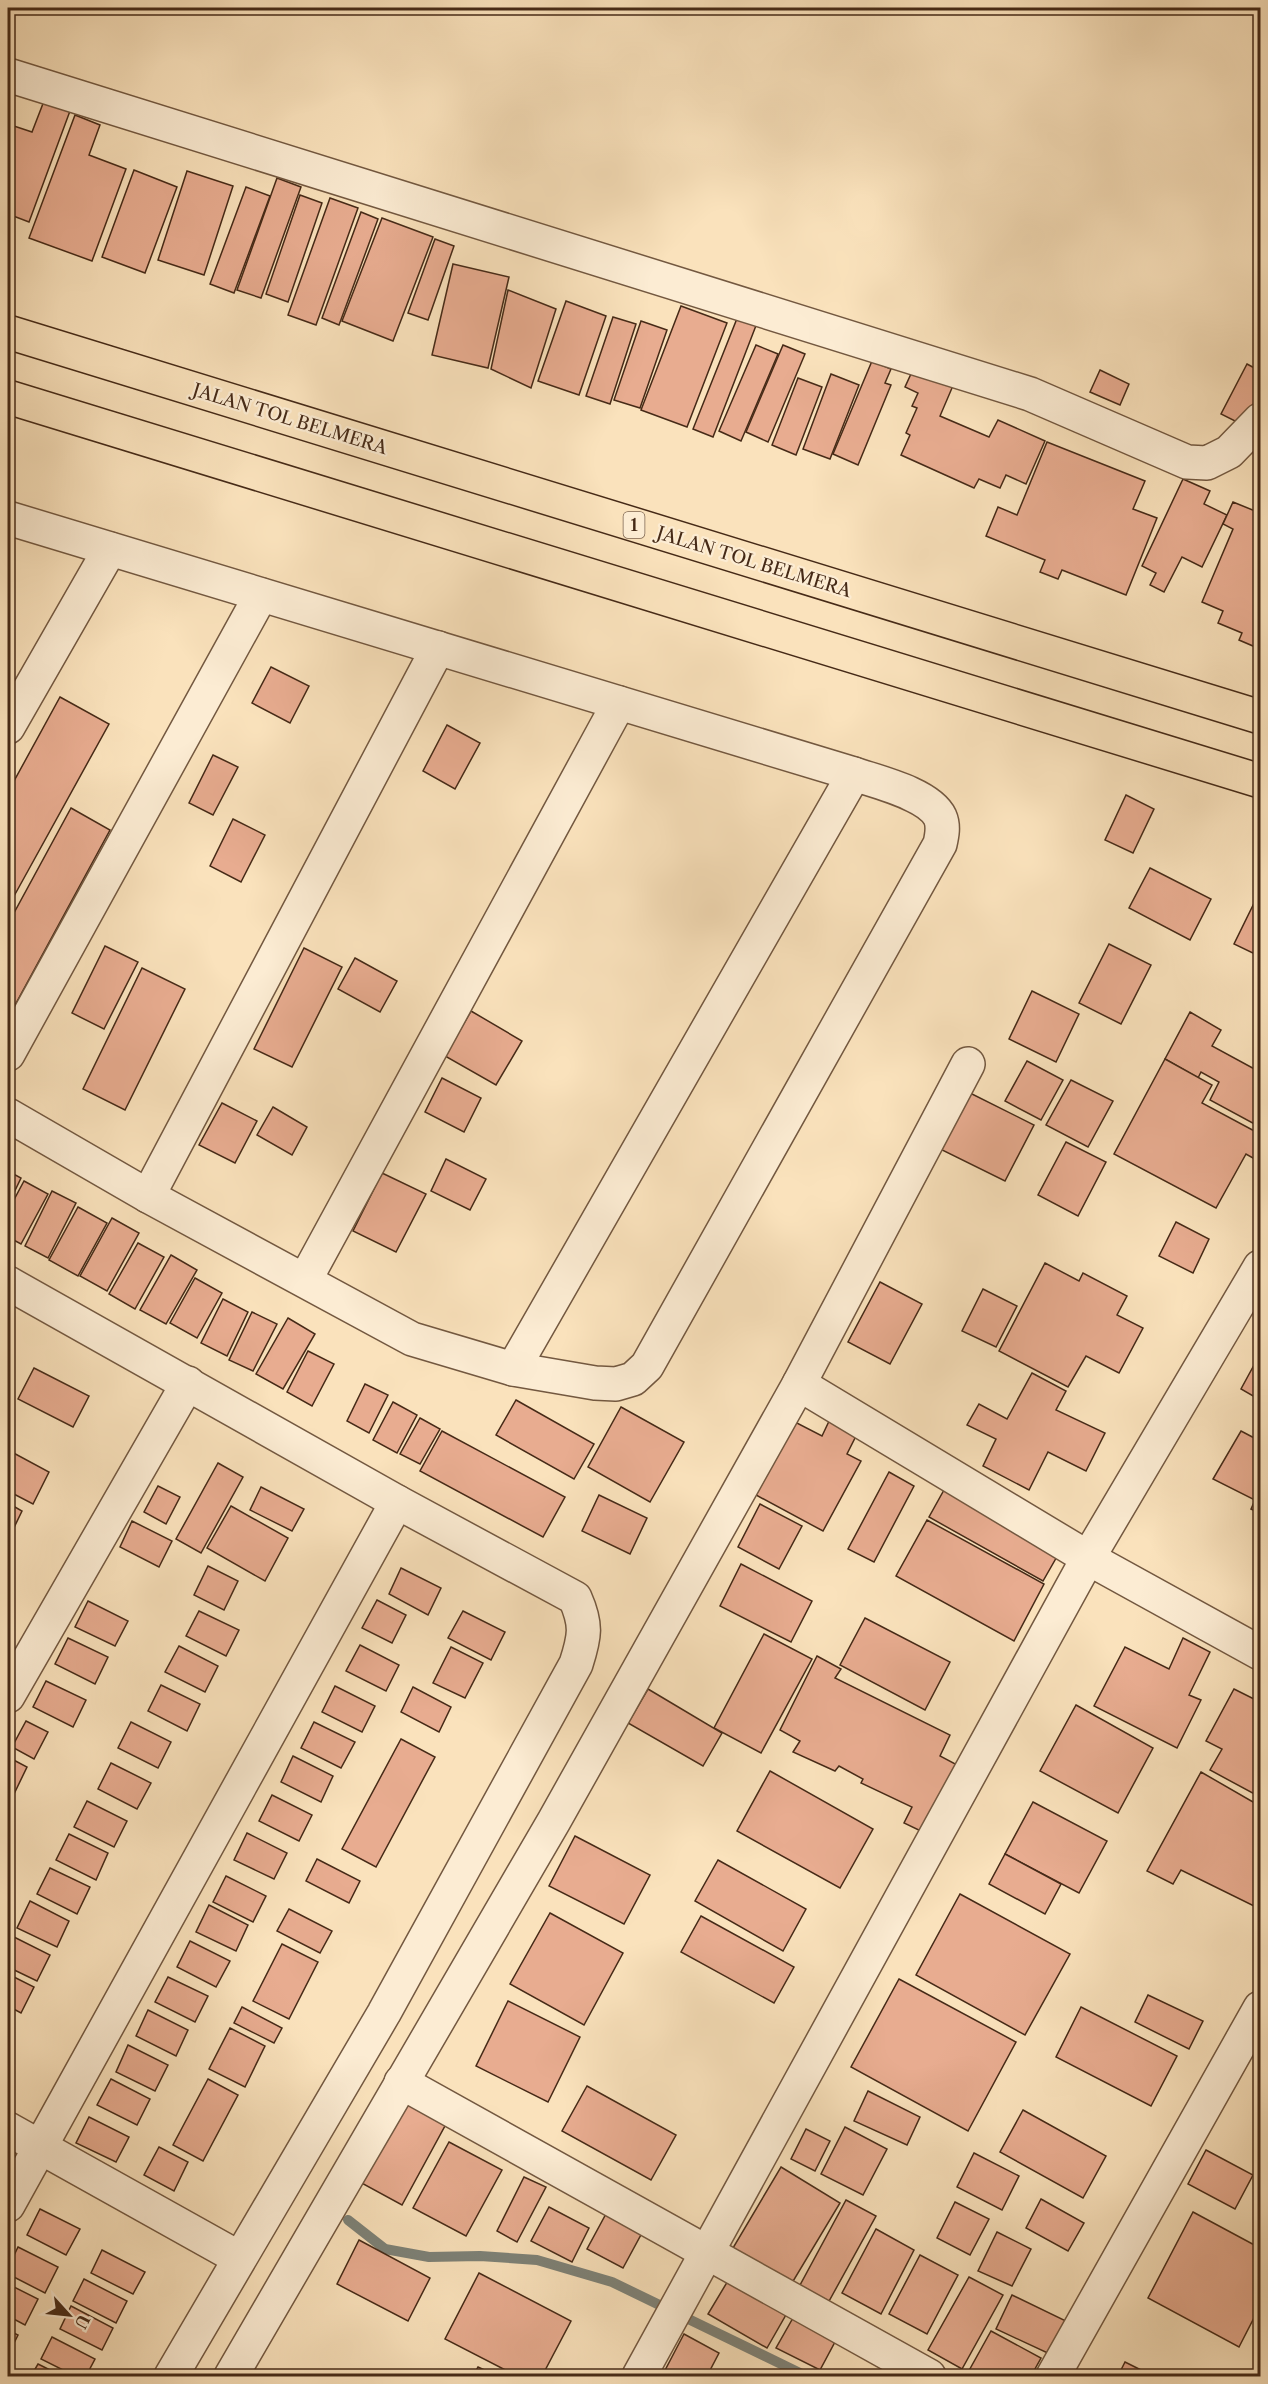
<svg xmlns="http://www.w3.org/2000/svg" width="1268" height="2384" viewBox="0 0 1268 2384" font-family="'Libre Caslon Text',serif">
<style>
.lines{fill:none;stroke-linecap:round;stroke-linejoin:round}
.stream{stroke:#7d8278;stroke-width:10}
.building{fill:#e8ac90;stroke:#462a17;stroke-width:1.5}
.minor-casing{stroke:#735840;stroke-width:36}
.highway-casing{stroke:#462a17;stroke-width:36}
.minor{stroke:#fcecd3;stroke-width:33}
.highway{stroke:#fae2bc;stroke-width:33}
.labels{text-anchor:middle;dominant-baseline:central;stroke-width:4.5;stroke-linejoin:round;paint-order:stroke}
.shield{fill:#fcecd3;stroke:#7d644f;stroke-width:1.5}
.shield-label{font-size:16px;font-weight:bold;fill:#462a17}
.street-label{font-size:18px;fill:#462a17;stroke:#fcecd3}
</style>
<rect width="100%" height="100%" fill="#fae2bc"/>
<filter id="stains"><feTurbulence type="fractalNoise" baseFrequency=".00333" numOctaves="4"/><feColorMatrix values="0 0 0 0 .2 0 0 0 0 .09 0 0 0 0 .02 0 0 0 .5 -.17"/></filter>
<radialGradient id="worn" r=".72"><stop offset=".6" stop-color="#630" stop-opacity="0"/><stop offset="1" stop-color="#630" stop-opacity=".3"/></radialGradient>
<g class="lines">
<!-- stream -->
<polyline class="stream" points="348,2220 385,2249 429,2257 480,2256 537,2260 612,2282 806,2376 813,2376"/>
</g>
<!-- building -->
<g class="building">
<polygon points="44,101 70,111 29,222 8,214 8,124 32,132"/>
<polygon points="75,115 100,125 89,155 126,169 92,261 29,238"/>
<polygon points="134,170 177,187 145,273 102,257"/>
<polygon points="187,171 233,186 204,275 158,260"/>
<polygon points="277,178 301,187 261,298 237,290"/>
<polygon points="246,187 270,196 234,293 210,284"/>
<polygon points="300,195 322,203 288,302 266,294"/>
<polygon points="330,198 358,208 316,325 288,315"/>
<polygon points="361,212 378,219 339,325 322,318"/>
<polygon points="382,218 433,237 393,341 342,321"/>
<polygon points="435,239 454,246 428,320 408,313"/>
<polygon points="453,264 509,277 488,368 432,355"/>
<polygon points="508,290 556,309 531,388 491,369"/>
<polygon points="566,301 606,316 579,395 538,381"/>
<polygon points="681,306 727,323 687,427 641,410"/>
<polygon points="738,316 757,323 713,437 693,429"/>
<polygon points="613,317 636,324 610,404 586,396"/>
<polygon points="641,321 667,330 640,408 614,400"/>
<polygon points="756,345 778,354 741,441 719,431"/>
<polygon points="783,345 805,354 768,442 746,432"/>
<polygon points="872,361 891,369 885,383 891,385 858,465 833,454"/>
<polygon points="916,363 955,381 940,416 989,437 998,420 1045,441 1026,484 1006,475 1000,488 979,479 974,488 901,455 910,435 906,433 917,408 912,406 918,393 905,387"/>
<polygon points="1247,364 1260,371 1260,391 1243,425 1221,414"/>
<polygon points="1100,370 1129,384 1120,405 1090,392"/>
<polygon points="831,374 859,385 830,459 803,449"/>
<polygon points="798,378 822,387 796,455 772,445"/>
<polygon points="1047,442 1145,481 1133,509 1157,518 1126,595 1062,570 1058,579 1040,572 1045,560 986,536 998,507 1017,515"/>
<polygon points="1183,479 1210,491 1204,504 1227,515 1202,567 1182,557 1164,592 1150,585 1156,573 1142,566"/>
<polygon points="1233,502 1260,513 1260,649 1239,640 1242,633 1218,623 1223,611 1202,602 1233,529 1223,524"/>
<polygon points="271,667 309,686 290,723 252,703"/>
<polygon points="60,697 109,724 8,907 8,792"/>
<polygon points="447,725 480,743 455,789 423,771"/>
<polygon points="213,755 238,767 213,815 189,803"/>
<polygon points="1126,795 1154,809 1133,853 1105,840"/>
<polygon points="71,808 110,830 8,1018 8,924"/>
<polygon points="233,819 265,835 241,882 210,866"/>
<polygon points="1150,868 1211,899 1190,940 1129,908"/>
<polygon points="1260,891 1260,953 1259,956 1234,944"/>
<polygon points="1109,944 1151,965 1121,1024 1079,1003"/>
<polygon points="105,946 138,962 104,1029 72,1013"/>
<polygon points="304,948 342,967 292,1067 254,1049"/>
<polygon points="355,958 397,981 380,1012 338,989"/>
<polygon points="142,968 185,989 125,1110 83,1089"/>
<polygon points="1032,991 1079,1014 1056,1062 1009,1039"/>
<polygon points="471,1011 522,1041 496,1085 445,1056"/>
<polygon points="1190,1012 1221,1030 1212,1046 1260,1072 1260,1127 1210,1100 1219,1082 1201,1072 1198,1078 1165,1059"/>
<polygon points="1165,1059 1212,1085 1202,1103 1260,1134 1260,1162 1246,1154 1216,1208 1114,1154"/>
<polygon points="1027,1061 1063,1080 1041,1120 1005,1101"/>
<polygon points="442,1078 481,1098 464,1132 425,1112"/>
<polygon points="1071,1080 1113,1101 1088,1147 1046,1125"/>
<polygon points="962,1089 1034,1125 1005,1181 934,1146"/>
<polygon points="222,1103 257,1121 235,1163 199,1145"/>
<polygon points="273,1107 307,1127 292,1155 257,1135"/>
<polygon points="1066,1142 1106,1162 1078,1216 1038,1195"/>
<polygon points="446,1159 486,1179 470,1210 431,1191"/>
<polygon points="8,1171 21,1178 8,1205"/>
<polygon points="382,1173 426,1194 396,1252 353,1231"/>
<polygon points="24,1181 48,1194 21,1244 8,1237 8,1211"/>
<polygon points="52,1191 76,1203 48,1258 25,1246"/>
<polygon points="78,1207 107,1223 78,1276 49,1260"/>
<polygon points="112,1218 139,1233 107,1291 80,1276"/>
<polygon points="1176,1222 1209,1239 1193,1273 1159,1256"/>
<polygon points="138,1243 164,1257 135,1309 109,1294"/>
<polygon points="171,1255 197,1270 166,1324 140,1310"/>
<polygon points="1045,1263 1079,1281 1083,1273 1127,1296 1117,1315 1143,1328 1119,1373 1086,1356 1068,1387 999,1351"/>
<polygon points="195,1278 222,1293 197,1338 170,1323"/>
<polygon points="880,1282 922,1304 890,1364 848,1342"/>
<polygon points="983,1289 1017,1306 996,1347 962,1331"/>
<polygon points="223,1299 248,1312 227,1356 201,1343"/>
<polygon points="252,1312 277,1324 253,1371 229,1360"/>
<polygon points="288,1318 315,1334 283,1389 256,1374"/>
<polygon points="308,1351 334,1364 312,1406 287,1392"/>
<polygon points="1260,1354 1260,1400 1241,1389"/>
<polygon points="34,1368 89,1396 73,1427 18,1399"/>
<polygon points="1032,1373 1066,1391 1056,1410 1105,1433 1086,1471 1048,1452 1029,1490 983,1466 996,1439 967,1425 979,1404 1007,1419"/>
<polygon points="365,1384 388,1395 369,1433 347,1421"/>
<polygon points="516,1400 594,1444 574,1479 496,1435"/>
<polygon points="393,1402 417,1415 397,1453 373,1440"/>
<polygon points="621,1407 684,1442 650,1502 588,1467"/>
<polygon points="831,1417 858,1432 847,1454 861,1461 823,1531 756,1495 795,1422 822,1436"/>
<polygon points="420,1418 440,1429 420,1464 400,1454"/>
<polygon points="442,1431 565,1497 543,1537 420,1471"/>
<polygon points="1241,1431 1260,1441 1260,1523 1256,1521 1260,1513 1251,1509 1255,1500 1213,1479"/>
<polygon points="8,1450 49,1472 33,1504 8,1491"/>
<polygon points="218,1463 243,1477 201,1553 176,1539"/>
<polygon points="889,1472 914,1486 874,1562 848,1549"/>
<polygon points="949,1481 1063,1546 1043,1581 929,1517"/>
<polygon points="158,1486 180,1497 166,1524 144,1512"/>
<polygon points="261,1487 304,1509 292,1531 250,1510"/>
<polygon points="599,1495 647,1518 630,1554 582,1531"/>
<polygon points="8,1503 22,1511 8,1540"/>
<polygon points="760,1504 802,1526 779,1569 738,1547"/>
<polygon points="231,1506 288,1538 265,1581 207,1548"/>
<polygon points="927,1520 1044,1584 1014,1641 896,1576"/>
<polygon points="132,1521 172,1541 159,1567 120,1547"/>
<polygon points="741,1564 812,1601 791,1642 720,1606"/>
<polygon points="208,1566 238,1581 224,1610 194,1595"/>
<polygon points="401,1568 441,1588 428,1615 389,1594"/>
<polygon points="377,1600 406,1615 392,1643 362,1628"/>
<polygon points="88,1601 128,1621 115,1646 75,1627"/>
<polygon points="199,1611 239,1630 226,1656 186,1636"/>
<polygon points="463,1611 505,1632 491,1660 448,1638"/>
<polygon points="865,1618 950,1662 925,1710 840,1665"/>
<polygon points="764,1634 812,1659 761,1753 714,1728"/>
<polygon points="68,1638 108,1657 95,1684 55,1664"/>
<polygon points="1183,1638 1210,1652 1189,1695 1201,1700 1177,1748 1094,1706 1125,1647 1169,1669"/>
<polygon points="360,1645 399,1665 386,1691 346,1671"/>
<polygon points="179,1646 218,1666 205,1692 165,1672"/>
<polygon points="451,1647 483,1663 465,1698 433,1683"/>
<polygon points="817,1656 841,1669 835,1678 950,1735 940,1756 961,1767 927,1834 904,1823 912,1807 861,1783 863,1779 839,1766 835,1771 793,1752 800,1741 780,1730"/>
<polygon points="46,1681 86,1700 73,1727 33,1707"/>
<polygon points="161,1685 200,1704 187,1731 148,1711"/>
<polygon points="335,1686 375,1706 362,1732 322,1712"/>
<polygon points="413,1687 451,1707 439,1732 401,1712"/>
<polygon points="648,1689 722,1733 703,1766 628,1723"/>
<polygon points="1234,1689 1260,1702 1260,1750 1257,1757 1260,1759 1260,1797 1210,1770 1222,1749 1206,1741"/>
<polygon points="1076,1705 1153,1748 1118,1813 1040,1771"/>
<polygon points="26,1721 48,1732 34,1759 12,1747"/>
<polygon points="131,1722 171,1742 158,1768 118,1748"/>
<polygon points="314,1722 355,1742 341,1768 301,1748"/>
<polygon points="401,1739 435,1757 376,1867 342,1849"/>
<polygon points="293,1756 333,1776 321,1802 281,1782"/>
<polygon points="8,1757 27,1767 14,1794 8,1791"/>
<polygon points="111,1763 151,1783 137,1809 98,1789"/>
<polygon points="770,1771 873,1829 840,1888 737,1831"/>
<polygon points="1201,1772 1260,1806 1260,1895 1254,1906 1181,1870 1173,1884 1147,1871"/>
<polygon points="272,1795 312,1815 299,1841 259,1821"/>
<polygon points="87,1801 127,1821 114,1847 74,1827"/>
<polygon points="1033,1802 1107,1841 1079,1893 1005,1854"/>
<polygon points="247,1833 287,1853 274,1879 234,1860"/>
<polygon points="69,1834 108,1853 96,1880 56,1860"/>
<polygon points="575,1836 650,1875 624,1924 549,1886"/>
<polygon points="1005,1854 1061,1884 1045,1914 989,1884"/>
<polygon points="317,1859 360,1881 349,1903 306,1881"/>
<polygon points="718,1860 806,1909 783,1951 695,1901"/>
<polygon points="50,1868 90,1887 77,1914 37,1894"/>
<polygon points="226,1876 266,1896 253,1922 213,1902"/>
<polygon points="960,1894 1070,1954 1025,2035 916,1975"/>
<polygon points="30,1901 69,1921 57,1947 17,1928"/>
<polygon points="209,1905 248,1925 236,1951 196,1932"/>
<polygon points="289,1909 332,1931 320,1953 277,1931"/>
<polygon points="550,1913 623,1953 584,2025 510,1984"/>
<polygon points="701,1916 794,1967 774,2003 681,1952"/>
<polygon points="10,1935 50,1955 37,1981 8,1967"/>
<polygon points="190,1941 230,1961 216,1987 177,1967"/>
<polygon points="282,1944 318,1962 289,2019 253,2001"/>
<polygon points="8,1974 34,1987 21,2013 8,2006"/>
<polygon points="168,1977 208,1996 195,2022 155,2002"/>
<polygon points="899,1979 1016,2042 968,2131 851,2067"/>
<polygon points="1148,1995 1203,2021 1189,2049 1135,2022"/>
<polygon points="508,2001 580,2037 548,2102 476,2066"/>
<polygon points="242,2007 282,2028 274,2043 234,2023"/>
<polygon points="1081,2007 1177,2056 1151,2106 1056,2057"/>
<polygon points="148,2010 188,2030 176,2056 136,2036"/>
<polygon points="230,2028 265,2046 245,2087 209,2069"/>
<polygon points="128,2045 168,2065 155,2091 116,2072"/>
<polygon points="111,2079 150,2099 137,2125 97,2105"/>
<polygon points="208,2079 238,2095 203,2161 173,2145"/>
<polygon points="587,2086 676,2135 651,2180 562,2131"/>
<polygon points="868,2091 920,2117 907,2145 854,2121"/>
<polygon points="399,2099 446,2124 402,2205 356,2180"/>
<polygon points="1023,2110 1106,2156 1083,2198 1000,2152"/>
<polygon points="89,2117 129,2137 116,2162 76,2143"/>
<polygon points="845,2127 887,2149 863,2195 821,2174"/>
<polygon points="806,2129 830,2141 815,2171 791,2159"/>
<polygon points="449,2142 502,2170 466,2236 413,2208"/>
<polygon points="159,2147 188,2162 174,2191 144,2175"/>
<polygon points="1206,2150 1253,2175 1235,2209 1188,2184"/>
<polygon points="974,2153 1019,2176 1002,2210 957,2187"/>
<polygon points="781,2167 840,2203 789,2288 730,2253"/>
<polygon points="524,2177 546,2187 517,2242 497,2231"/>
<polygon points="1041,2199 1084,2223 1068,2251 1026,2228"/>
<polygon points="846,2200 876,2216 828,2303 799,2287"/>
<polygon points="955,2202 989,2219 970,2255 937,2238"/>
<polygon points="549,2207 589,2228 572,2262 531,2241"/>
<polygon points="40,2209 80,2229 66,2255 27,2235"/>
<polygon points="607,2212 643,2231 623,2268 587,2249"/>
<polygon points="1193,2212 1260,2248 1260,2306 1239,2347 1148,2298"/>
<polygon points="876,2229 914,2250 881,2314 842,2293"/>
<polygon points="997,2232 1031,2249 1012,2286 978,2271"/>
<polygon points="359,2240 430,2278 408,2321 337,2284"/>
<polygon points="18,2247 58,2267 45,2293 8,2274 8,2268"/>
<polygon points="102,2250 145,2272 133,2294 91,2273"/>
<polygon points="920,2255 958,2275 927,2334 889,2314"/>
<polygon points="479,2273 571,2321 542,2376 517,2376 445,2339"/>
<polygon points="969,2277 1003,2295 962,2369 928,2350"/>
<polygon points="84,2279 127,2301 116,2323 73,2301"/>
<polygon points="729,2279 787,2313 767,2348 708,2314"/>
<polygon points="8,2284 38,2299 25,2325 8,2316"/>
<polygon points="1012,2295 1068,2322 1052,2355 996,2329"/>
<polygon points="71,2306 113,2328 102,2350 60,2329"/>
<polygon points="793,2318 836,2340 820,2370 776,2348"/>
<polygon points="8,2330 18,2335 8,2355"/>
<polygon points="991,2331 1041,2358 1031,2376 966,2376"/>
<polygon points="684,2334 719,2353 707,2376 662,2376"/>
<polygon points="52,2337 95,2359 86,2376 75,2376 41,2359"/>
<polygon points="1125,2362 1153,2376 1118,2376"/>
<polygon points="38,2364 62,2376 31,2376"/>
<polygon points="478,2367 497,2376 473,2376"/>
</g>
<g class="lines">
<defs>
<g id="minor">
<polyline points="8,75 1030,394 1187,462 1207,463 1229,452 1260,420"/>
<path d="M8,518L854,774C877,782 929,794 940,817C944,826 942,835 940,844L647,1366L633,1379L616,1384L595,1383L513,1369L412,1339L148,1196L8,1115"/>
<polyline points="8,727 110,549"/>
<polyline points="8,1054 261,595"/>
<polyline points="148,1196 438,648"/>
<polyline points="305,1280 619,703"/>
<path d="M8,1283L397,1502L575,1598C587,1625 585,1636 576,1664L384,2013L171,2376"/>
<polyline points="513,1369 854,774"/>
<polyline points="799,1384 1095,1562 1260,1653"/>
<polyline points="8,1696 188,1383"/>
<polyline points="401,2082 929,2376"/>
<polyline points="8,2129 239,2258"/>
<polyline points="8,2205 397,1502"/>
<polyline points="231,2376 554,1821 799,1384 968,1064"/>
<polyline points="639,2376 1088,1558 1260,1267"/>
<polyline points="1053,2376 1260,2008"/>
</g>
<g id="highway">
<polyline points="8,332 1260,717"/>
<polyline points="8,397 1260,781"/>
</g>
</defs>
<!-- minor casing -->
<use href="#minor" class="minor-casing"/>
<!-- highway casing -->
<use href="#highway" class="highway-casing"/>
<!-- minor -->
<use href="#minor" class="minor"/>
<!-- highway -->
<use href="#highway" class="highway"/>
</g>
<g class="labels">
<!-- shield labels -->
<rect class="shield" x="623.5" y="512" width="21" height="26" rx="4.5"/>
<g class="shield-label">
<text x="634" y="525">1</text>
</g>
<!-- street labels -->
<g class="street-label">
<text transform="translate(290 419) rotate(17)">JALAN TOL BELMERA</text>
<text transform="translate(754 562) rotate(17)">JALAN TOL BELMERA</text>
</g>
</g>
<!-- margin -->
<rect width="1268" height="2384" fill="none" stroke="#fae2bc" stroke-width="30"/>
<rect x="9" y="9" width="1250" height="2366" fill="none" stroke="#462a17" stroke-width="3"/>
<rect x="15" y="15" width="1238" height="2354" fill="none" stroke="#462a17" stroke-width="1.5"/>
<!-- north arrow -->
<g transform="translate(69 2315) rotate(117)" stroke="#fcecd3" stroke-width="4.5" paint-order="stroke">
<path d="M0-4.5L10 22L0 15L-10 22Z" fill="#462a17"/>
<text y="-9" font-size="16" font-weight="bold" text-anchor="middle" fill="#462a17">U</text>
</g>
<rect width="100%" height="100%" filter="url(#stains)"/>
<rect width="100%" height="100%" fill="url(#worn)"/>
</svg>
